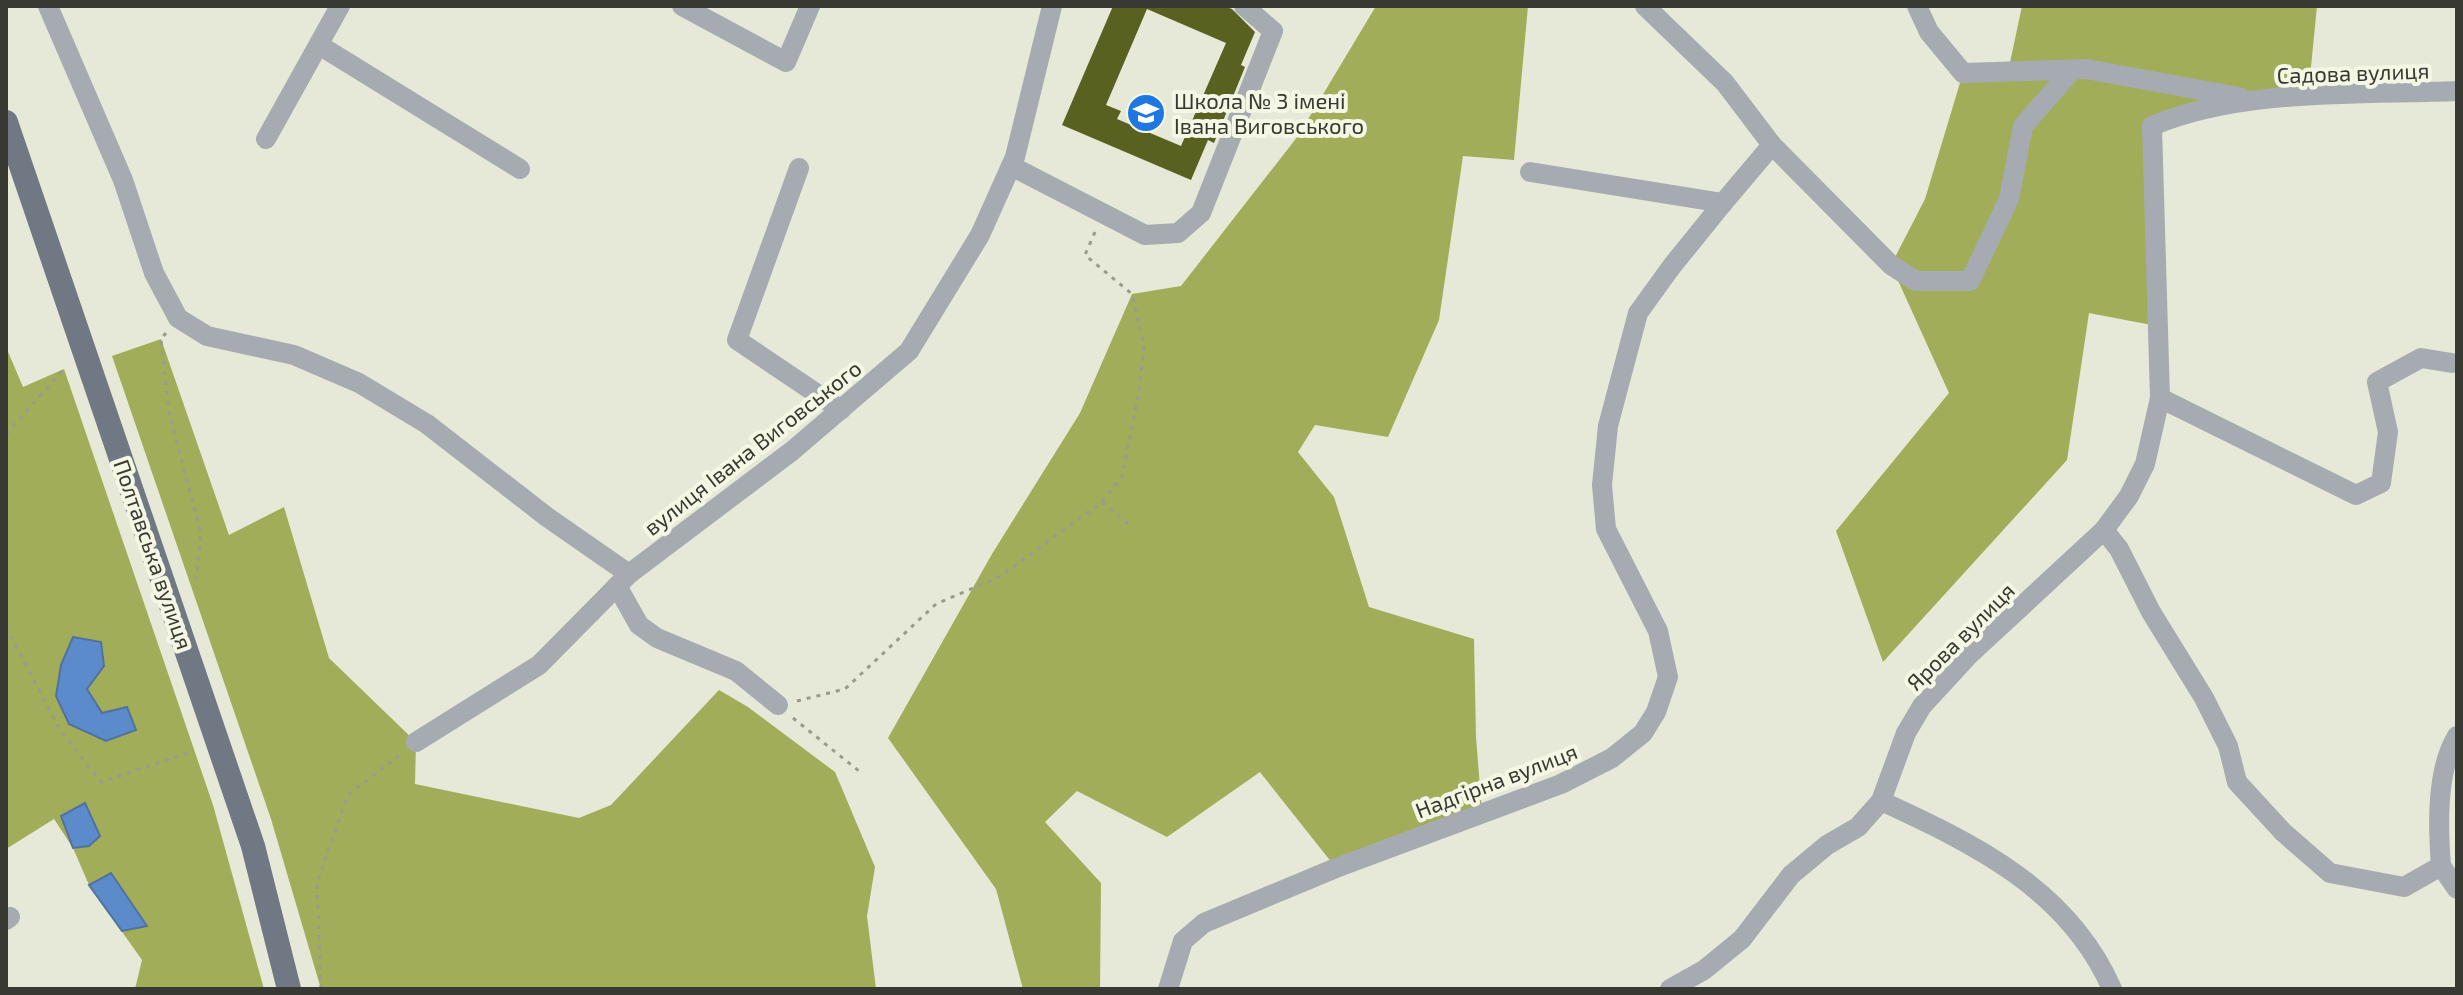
<svg xmlns="http://www.w3.org/2000/svg" width="2463" height="995" viewBox="0 0 2463 995" font-family="'Exo 2',sans-serif">
<style>
.forest{fill:#a1ad59}
.water{fill:#5c8bcb;stroke:#51729d;stroke-width:2}
.building{fill:#596121;fill-rule:evenodd}
.lines{fill:none;stroke-linecap:round;stroke-linejoin:round}
.path{stroke:#989b8d;stroke-width:3;stroke-dasharray:4 6;stroke-linecap:butt}
.minor{stroke:#a6abb2;stroke-width:20}
.major{stroke:#707884;stroke-width:24}
.labels{text-anchor:middle;dominant-baseline:central;stroke-width:8;stroke-linejoin:round;paint-order:stroke}
.street-label{font-size:22px;fill:#383932;stroke:#f3f7e4}
.poi-label{font-size:22px;fill:#383932;stroke:#f3f7e4;text-anchor:start}
</style>
<rect width="100%" height="100%" fill="#e6e9d7"/>
<!-- forest -->
<g class="forest">
<polygon points="1376,6 1528,6 1514,160 1463,156 1439,320 1388,437 1315,425 1298,452 1334,497 1369,607 1474,639 1476,737 1482,812 1336,868 1260,772 1167,837 1077,791 1045,822 1101,883 1100,989 1023,989 996,889 888,738 992,554 1080,413 1132,294 1181,286 1298,136"/>
<polygon points="2022,6 2317,6 2308,97 2152,126 2157,326 2089,313 2067,460 1883,662 1836,531 1949,393 1891,265 1925,199 1963,73 2008,72"/>
<polygon points="161,339 229,535 284,507 329,658 416,742 415,784 579,818 611,805 719,690 748,707 835,772 875,867 867,916 876,989 321,989 271,819 112,356"/>
<polygon points="6,347 23,387 64,369 213,805 264,989 135,989 142,960 89,885 73,848 54,819 6,849"/>
</g>
<!-- water -->
<g class="water">
<polygon points="73,637 101,642 104,666 87,689 102,713 127,707 136,730 106,741 69,724 56,696 61,665"/>
<polygon points="85,803 100,836 89,846 73,848 61,816"/>
<polygon points="111,873 147,926 122,931 89,885"/>
</g>
<!-- building -->
<path class="building" d="M1113,6H1224L1232,9L1255,32L1241,65L1245,67L1214,143L1208,140L1191,180L1062,125ZM1147,9L1226,43L1181,146L1117,119L1121,111L1106,105Z"/>
<g class="lines">
<!-- path -->
<g class="path">
<polyline points="1095,232 1085,255 1132,294 1144,345 1139,392 1122,477 1102,502"/>
<polyline points="166,333 161,339 169,412 201,533 196,579"/>
<polyline points="6,434 64,369"/>
<polyline points="6,627 60,730 101,782 194,751"/>
<polyline points="797,701 845,689 936,604 999,577 1102,502 1133,528"/>
<polyline points="793,718 859,771"/>
<polyline points="321,989 317,883 348,795 401,754"/>
</g>
<!-- minor -->
<g class="minor">
<polyline points="48,6 123,180 154,273 178,318 207,336 294,355 359,383 427,424 547,517 629,574"/>
<polyline points="682,6 786,62 810,6"/>
<polyline points="1645,6 1725,83 1772,145 1891,265 1916,281 1970,281 2009,199 2023,126 2072,70"/>
<polyline points="1917,6 1929,32 1963,73 2086,69 2239,97"/>
<polyline points="319,45 520,169"/>
<polyline points="266,139 340,6"/>
<polyline points="1011,166 1145,235 1178,233 1201,213 1273,31 1244,6"/>
<polyline points="799,168 737,340 841,410"/>
<polyline points="1530,172 1723,203 1772,145"/>
<polyline points="2160,398 2356,495 2381,483 2388,432 2377,382 2421,358 2452,363"/>
<polyline points="2104,530 2119,549 2151,612 2204,698 2228,746 2237,782 2283,832 2330,873 2404,887 2441,866"/>
<polyline points="617,586 639,625 657,638 736,671 778,705"/>
<polyline points="416,742 539,665 629,574 792,451 909,351 980,235 1015,157 1052,6"/>
<path d="M1881,801C1975,844 2069,890 2112,989"/>
<path d="M2441,866C2438,827 2436,770 2457,736"/>
<polyline points="2441,866 2457,889"/>
<polyline points="6,920 10,917"/>
<polyline points="1168,989 1183,941 1204,923 1336,868 1561,784 1612,758 1643,733 1656,712 1668,677 1658,631 1606,529 1602,485 1608,426 1638,313 1672,266 1723,203"/>
<path d="M1670,989L1704,970L1742,939L1791,875L1827,845L1858,827L1881,801L1906,733L1922,706L1969,655L2104,530L2129,496L2145,464L2160,398L2152,126C2242,88 2360,95 2457,91"/>
</g>
<!-- major -->
<polyline class="major" points="6,122 253,846 289,989"/>
</g>
<!-- icons -->
<defs>
<symbol id="school-disc" viewBox="-11 -11 22 22"><circle r="9.5" fill="#1f78e2" stroke="#f3f7e4"/><path d="M0-5L7-2L0 1L-7-2ZM-4 1L0 2.5L4 1V4Q0 6-4 4Z" fill="#fff"/></symbol>
</defs>
<g fill-rule="evenodd">
<use href="#school-disc" x="1124" y="91" width="44" height="44"/>
</g>
<g class="labels">
<!-- street labels -->
<g class="street-label">
<text transform="translate(2353 72) rotate(-2)">Садова вулиця</text>
<text transform="translate(752 447) rotate(-38)">вулиця Івана Виговського</text>
<text transform="translate(154 554) rotate(71)">Полтавська вулиця</text>
<text transform="translate(1960 636) rotate(-45)">Ярова вулиця</text>
<text transform="translate(1496 780) rotate(-21)">Надгірна вулиця</text>
</g>
<!-- poi labels -->
<g class="poi-label">
<text x="1174" y="100">Школа № 3 імені<tspan x="1174" dy="25">Івана Виговського</tspan></text>
</g>
</g>
<!-- border -->
<rect width="2463" height="995" fill="none" stroke="#383932" stroke-width="16"/>
</svg>
